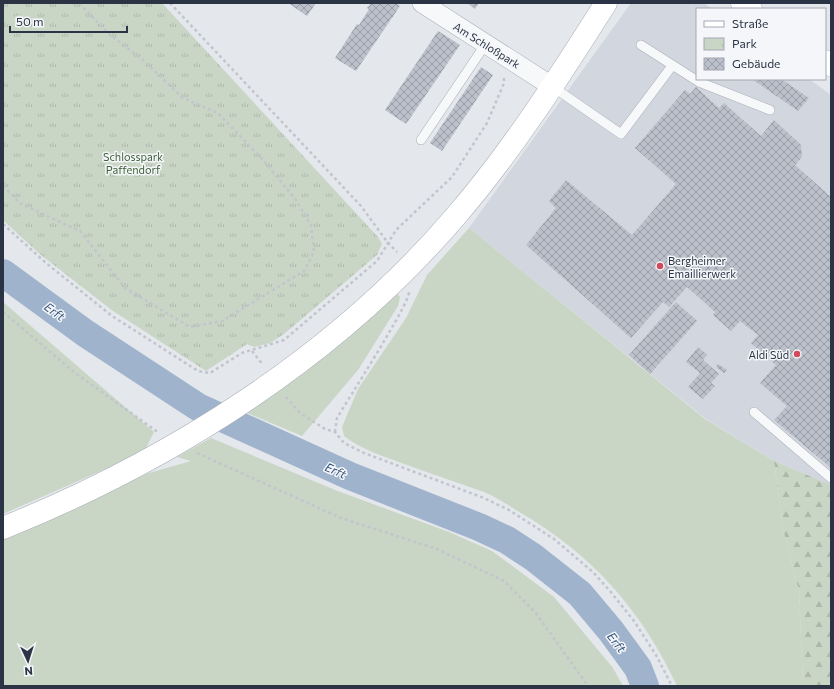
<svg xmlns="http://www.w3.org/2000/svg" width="834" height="689" viewBox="0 0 834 689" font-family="Commissioner,sans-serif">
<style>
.built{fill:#d2d6de}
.grass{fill:#c9d6c5}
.forest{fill:url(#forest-firs)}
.park{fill:url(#park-tufts)}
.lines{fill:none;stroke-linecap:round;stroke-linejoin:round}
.river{stroke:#9fb4cc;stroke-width:28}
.building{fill:url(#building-cross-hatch)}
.lane-casing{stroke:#a9aeb7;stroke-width:10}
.street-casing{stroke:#a9aeb7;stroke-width:20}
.secondary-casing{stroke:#a9aeb7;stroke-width:23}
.path{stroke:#c2c5cb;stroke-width:2.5;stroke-dasharray:3 3;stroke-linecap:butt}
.lane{stroke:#f7f8fa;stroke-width:9}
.street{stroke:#f7f8fa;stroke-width:19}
.secondary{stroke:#fff;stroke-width:22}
.poi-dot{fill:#d1495b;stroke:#f4f6f9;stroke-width:1.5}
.labels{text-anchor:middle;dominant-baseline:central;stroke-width:3;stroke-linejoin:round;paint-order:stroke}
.street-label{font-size:11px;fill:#2b3445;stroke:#f4f6f9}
.park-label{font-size:11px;fill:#3f6138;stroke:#f4f6f9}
.poi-label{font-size:11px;fill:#2b3445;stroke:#f4f6f9;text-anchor:start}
.water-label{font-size:12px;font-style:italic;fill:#34527a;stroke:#f4f6f9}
</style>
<defs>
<pattern id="forest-firs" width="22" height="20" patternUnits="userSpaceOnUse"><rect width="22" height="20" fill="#c9d6c5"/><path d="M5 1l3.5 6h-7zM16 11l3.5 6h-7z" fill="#adb8ab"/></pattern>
<pattern id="park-tufts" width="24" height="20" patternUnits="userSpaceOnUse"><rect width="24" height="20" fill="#c9d6c5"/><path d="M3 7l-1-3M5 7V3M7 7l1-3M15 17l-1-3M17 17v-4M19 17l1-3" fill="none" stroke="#adb8ab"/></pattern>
<pattern id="building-cross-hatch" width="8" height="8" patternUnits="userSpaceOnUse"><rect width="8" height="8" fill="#bbc0ca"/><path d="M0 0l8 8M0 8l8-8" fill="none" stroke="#989da6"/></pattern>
</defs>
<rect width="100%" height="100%" fill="#e4e7ec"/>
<!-- built -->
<polygon class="built" points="631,3 704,3 712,9 697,9 697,79 809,79 831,95 831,485 774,461 706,419 469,228"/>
<!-- grass -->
<g class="grass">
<path d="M469,228L705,419L774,461L783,529L799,591L803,686H677C642,611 593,555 521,513C509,506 497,497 484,492C458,483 432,474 407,465C385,457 362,450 344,436L342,427L358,389L406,318L427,275Z"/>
<polygon points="397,293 400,297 398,306 358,370 302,436 245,412"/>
<polygon points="3,302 154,432 144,452 3,514"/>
<polygon points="211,438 335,490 449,532 492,551 554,597 613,668 623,686 3,686 3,537 149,473 191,461 177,457"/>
</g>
<!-- forest -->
<polygon class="forest" points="774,461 831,485 831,686 803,686 799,591 783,529"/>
<!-- park -->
<polygon class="park" points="3,3 162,3 378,237 382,244 377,255 284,334 270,343 254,347 247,344 206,371 113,311 41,255 3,220"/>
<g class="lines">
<!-- river -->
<polyline class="river" points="3,273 85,333 198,407 350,476 479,527 507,540 533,557 580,594 611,631 638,668 645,686"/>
</g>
<!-- building -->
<g class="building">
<polygon points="288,3 316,3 307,16"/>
<polygon points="371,3 396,3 400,6 356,71 335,58 357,24 359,25 369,9 367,8"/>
<polygon points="467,3 479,3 475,9"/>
<polygon points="438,31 460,45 406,124 385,110"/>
<polygon points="481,67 493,75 442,151 430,143"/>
<polygon points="752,79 781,79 809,98 798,111"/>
<polygon points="696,87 719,108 724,103 761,136 774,120 801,145 802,157 795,165 831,197 831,468 774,420 787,406 760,383 776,365 751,343 758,335 740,321 731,331 713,315 715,312 687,287 669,307 663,302 631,338 526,245 556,208 549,201 566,180 632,235 676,184 635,148 685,90 690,94"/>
<polygon points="676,302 697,321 650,374 629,355"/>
<polygon points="698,347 707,355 703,360 719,374 711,383 715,386 703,399 688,387 700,373 686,362"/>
<polygon points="718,364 727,370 724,373 716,367"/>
</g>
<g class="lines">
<defs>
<g id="lane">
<polyline points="641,45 699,82 770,110"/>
<polyline points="553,87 621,134 672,66"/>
<polyline points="421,140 485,45"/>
<polyline points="754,412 831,478"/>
</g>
<polyline id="street" points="422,3 553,87"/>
<g id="secondary">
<polyline points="742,3 751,9"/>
<polyline points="825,61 831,65"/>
<path d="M3,528C172,460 336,356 455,217C512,151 559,77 606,3"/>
</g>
</defs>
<!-- lane casing -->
<use href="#lane" class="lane-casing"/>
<!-- street casing -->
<use href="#street" class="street-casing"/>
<!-- secondary casing -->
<use href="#secondary" class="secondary-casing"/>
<!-- path -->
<g class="path">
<polyline points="170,3 361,206 388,243 397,252"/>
<polyline points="3,186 21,204 80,231 125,288 190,327 222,321 304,271 314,252 311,225 296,200 263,160 218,113 183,98 144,61 109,34 79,3"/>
<polyline points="3,224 46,263 112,316 198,371 210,373 242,353 284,340 377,261 396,230 452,177 487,123 504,83 504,76"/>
<polyline points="3,312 74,372 159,433"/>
<polyline points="252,351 263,365"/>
<polyline points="286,397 300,413 325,429 335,432 344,443 364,453 484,498 509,510 554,539 593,572 610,591 634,621 656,655 672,686"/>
<path d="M335,432L337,418C347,401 410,303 409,292"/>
<polyline points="197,453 341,518 437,549 504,581 535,612 588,686"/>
</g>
<!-- lane -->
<use href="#lane" class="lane"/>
<!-- street -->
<use href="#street" class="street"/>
<!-- secondary -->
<use href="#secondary" class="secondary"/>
</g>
<!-- markers -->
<g class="poi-dot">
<circle cx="660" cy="266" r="4"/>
<circle cx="797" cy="354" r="4"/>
</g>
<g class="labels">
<!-- street labels -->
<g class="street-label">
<text transform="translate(487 45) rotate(32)">Am Schloßpark</text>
</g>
<!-- park labels -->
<g class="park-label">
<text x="133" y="156">Schlosspark<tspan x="133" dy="13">Paffendorf</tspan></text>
</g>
<!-- poi labels -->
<g class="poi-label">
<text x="668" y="260">Bergheimer<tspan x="668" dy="13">Emaillierwerk</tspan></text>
<text x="789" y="354" text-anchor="end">Aldi Süd</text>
</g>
<!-- water labels -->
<g class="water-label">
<text transform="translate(55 311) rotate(36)">Erft</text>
<text transform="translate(336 470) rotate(24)">Erft</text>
<text transform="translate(617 642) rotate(52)">Erft</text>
</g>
</g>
<!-- border -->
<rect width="834" height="689" fill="none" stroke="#2b3445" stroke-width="8"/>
<!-- legend -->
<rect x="696" y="8" width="130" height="72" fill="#f4f6f9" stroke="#a4a8b1"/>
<rect x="704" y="21" width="20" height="6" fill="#ffffff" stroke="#a4a8b1"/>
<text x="732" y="28" font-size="12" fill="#2b3445">Straße</text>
<rect x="704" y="38" width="20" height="12" fill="url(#park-tufts)" stroke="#a4a8b1"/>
<text x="732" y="48" font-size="12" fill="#2b3445">Park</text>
<rect x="704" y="58" width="20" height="12" fill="url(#building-cross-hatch)" stroke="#a4a8b1"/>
<text x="732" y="68" font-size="12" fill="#2b3445">Gebäude</text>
<!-- north arrow -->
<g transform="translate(28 661) rotate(176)" stroke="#f4f6f9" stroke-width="3" paint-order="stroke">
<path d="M0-3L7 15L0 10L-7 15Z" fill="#2b3445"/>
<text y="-6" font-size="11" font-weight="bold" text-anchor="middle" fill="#2b3445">N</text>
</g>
<!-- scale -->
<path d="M10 26v6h117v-6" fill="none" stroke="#2b3445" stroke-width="2"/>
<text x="16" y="26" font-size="12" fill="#2b3445" stroke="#f4f6f9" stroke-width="3" paint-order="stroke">50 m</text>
</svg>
